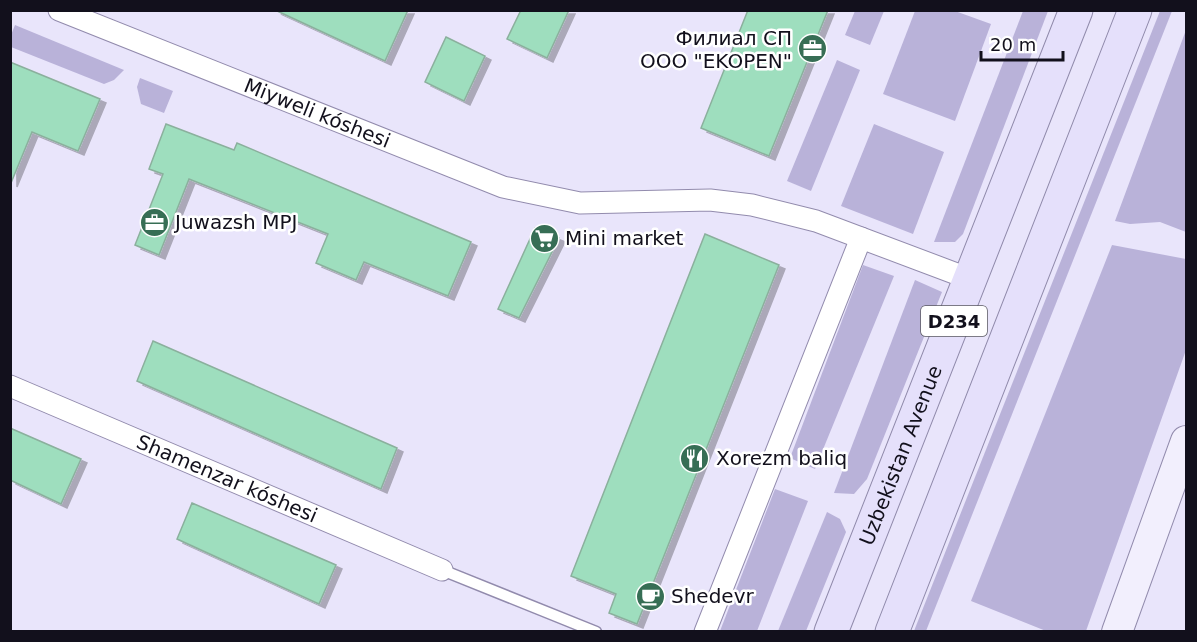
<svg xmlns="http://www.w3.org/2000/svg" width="1197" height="642" viewBox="0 0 1197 642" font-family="'DejaVu Sans',sans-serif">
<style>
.green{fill:#b9b2d9}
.building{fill:#9edebe;stroke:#8bb09d;stroke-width:1.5;filter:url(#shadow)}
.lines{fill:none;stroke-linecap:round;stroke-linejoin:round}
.lane-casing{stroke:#928bad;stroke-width:13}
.street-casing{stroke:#928bad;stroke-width:23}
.secondary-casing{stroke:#928bad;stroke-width:32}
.primary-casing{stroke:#908aab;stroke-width:35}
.lane{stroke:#fff;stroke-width:10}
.street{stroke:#fff;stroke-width:21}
.secondary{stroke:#f2effd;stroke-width:30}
.primary{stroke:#e5e0fb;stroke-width:33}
.labels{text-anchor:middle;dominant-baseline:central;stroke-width:5;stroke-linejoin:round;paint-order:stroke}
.shield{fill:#fff;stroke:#595860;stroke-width:1.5}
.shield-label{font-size:18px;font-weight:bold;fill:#12101c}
.poi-label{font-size:20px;fill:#12101c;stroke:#fff;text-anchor:start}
.street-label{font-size:20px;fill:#12101c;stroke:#fff}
</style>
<defs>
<filter id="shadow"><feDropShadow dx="6" dy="4" stdDeviation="0" flood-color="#0004"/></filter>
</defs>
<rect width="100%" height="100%" fill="#e9e5fb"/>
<!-- green -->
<g class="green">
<polygon points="855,11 884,11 870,45 845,35"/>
<polygon points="915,11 955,11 991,24 955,121 883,94"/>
<polygon points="1023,11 1048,11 963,234 955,242 934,242"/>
<polygon points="1160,11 1172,11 926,631 914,631"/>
<polygon points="15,25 124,70 114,80 104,84 11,47 11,35"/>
<polygon points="1186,30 1186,232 1160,222 1130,224 1115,221"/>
<polygon points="837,60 860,70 811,191 787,181"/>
<polygon points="140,78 173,91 164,113 141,104 137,87"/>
<polygon points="874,124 944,152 913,234 841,206"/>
<polygon points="1112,245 1186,259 1186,350 1086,631 1046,631 971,601"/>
<polygon points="863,265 894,276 815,469 790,458"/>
<polygon points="915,280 942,292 867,479 854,494 834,493"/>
<polygon points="775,489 808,501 757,631 720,631"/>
<polygon points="827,512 840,519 846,532 806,631 778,631"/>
</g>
<!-- building -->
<g class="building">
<polygon points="275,10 408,10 385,61"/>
<polygon points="521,10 569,10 547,58 507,39"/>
<polygon points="748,10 828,10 769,156 701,128"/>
<polygon points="446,37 485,56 464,101 425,82"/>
<polygon points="10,62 100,99 78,151 32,132 11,183"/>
<polygon points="166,124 234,150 237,143 471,242 448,296 364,262 356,280 316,263 328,234 189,179 159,255 135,245 163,174 149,169"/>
<polygon points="535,228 559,238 519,318 498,309"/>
<polygon points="705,234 779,265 637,624 609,613 616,594 571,576"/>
<polygon points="153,341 397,448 381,489 137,381"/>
<polygon points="10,428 81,459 61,504 10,480"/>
<polygon points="192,503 336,565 319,604 177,539"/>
</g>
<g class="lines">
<defs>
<polyline id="lane" points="442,570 596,632"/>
<g id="street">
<path id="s1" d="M59,10L503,187L580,203L710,200L752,205L816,221L970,279"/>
<path id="s2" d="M10,386L442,570"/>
<polyline points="705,632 861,238"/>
</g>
<polyline id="secondary" points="1117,632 1186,441"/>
<g id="primary">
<path id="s3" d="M831,632L1076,10"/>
<polyline points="892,632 1135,10"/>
</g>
</defs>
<!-- lane casing -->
<use href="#lane" class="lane-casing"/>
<!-- street casing -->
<use href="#street" class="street-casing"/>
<!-- secondary casing -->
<use href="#secondary" class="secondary-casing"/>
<!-- primary casing -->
<use href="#primary" class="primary-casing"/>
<!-- lane -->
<use href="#lane" class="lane"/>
<!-- street -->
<use href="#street" class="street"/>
<!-- secondary -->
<use href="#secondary" class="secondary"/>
<!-- primary -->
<use href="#primary" class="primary"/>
</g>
<!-- icons -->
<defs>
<symbol id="office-disc" viewBox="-11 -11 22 22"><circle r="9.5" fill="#376e55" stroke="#fff"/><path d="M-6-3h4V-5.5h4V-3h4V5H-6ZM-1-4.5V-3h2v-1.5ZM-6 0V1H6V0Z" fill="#fff"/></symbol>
<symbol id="supermarket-disc" viewBox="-11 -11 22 22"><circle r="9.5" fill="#376e55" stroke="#fff"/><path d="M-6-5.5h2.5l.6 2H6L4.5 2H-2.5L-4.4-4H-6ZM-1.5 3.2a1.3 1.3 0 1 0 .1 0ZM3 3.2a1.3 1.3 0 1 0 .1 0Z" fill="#fff"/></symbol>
<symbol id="restaurant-disc" viewBox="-11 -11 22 22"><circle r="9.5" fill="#376e55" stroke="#fff"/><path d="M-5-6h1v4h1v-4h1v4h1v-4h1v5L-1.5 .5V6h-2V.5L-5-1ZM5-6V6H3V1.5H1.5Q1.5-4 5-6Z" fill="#fff"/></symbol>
<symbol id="cafe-disc" viewBox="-11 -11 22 22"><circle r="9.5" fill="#376e55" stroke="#fff"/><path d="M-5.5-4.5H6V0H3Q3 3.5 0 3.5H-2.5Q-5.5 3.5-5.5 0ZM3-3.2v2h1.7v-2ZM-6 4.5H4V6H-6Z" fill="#fff"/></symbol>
</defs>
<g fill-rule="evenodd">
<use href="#office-disc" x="796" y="32" width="33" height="33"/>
<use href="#office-disc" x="138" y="206" width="33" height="33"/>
<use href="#supermarket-disc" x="528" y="222" width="33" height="33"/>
<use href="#restaurant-disc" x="678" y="442" width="33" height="33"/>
<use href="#cafe-disc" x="634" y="580" width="33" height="33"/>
</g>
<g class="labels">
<!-- shield labels -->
<rect class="shield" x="921" y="306" width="66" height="30" rx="4.5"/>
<g class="shield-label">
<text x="954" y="321">D234</text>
</g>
<!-- poi labels -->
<g class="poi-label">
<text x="792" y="38" text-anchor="end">Филиал СП<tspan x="792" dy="23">OOO "EKOPEN"</tspan></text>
<text x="175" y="222">Juwazsh MPJ</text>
<text x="565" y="238">Mini market</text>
<text x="716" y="458">Xorezm baliq</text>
<text x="671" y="596">Shedevr</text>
</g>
<!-- street labels -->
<g class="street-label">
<text stroke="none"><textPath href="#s1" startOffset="278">Miyweli kóshesi</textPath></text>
<text stroke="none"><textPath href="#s3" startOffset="190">Uzbekistan Avenue</textPath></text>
<text stroke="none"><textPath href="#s2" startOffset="236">Shamenzar kóshesi</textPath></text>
</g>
</g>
<!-- border -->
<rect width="1197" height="642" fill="none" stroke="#12101c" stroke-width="24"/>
<!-- scale -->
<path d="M981 51v9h82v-9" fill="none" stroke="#12101c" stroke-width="3"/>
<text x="990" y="51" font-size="18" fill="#12101c" stroke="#ffffff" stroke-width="4.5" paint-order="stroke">20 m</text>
</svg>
